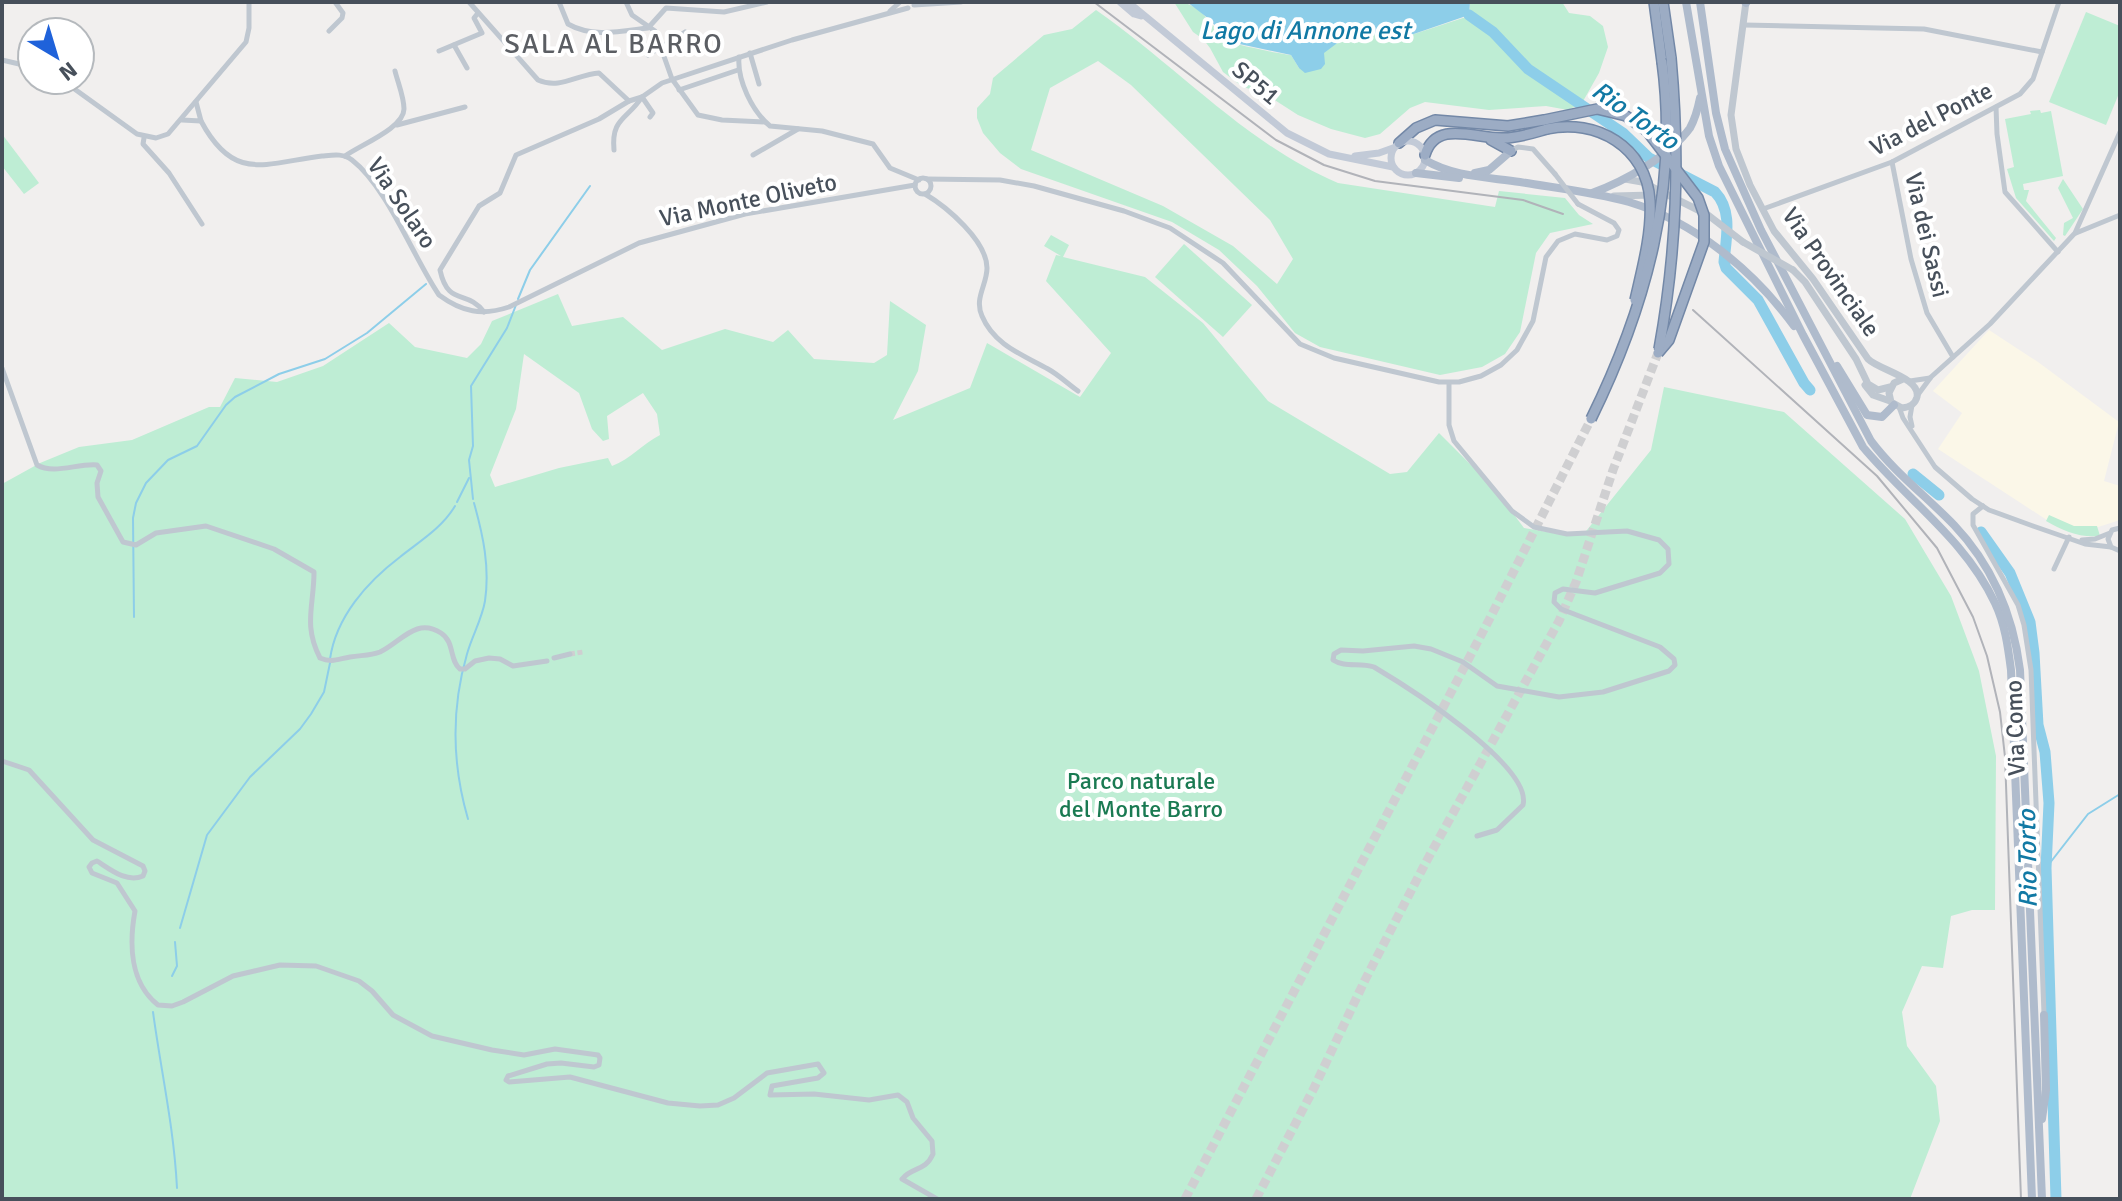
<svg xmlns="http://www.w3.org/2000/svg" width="2122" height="1201" viewBox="0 0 2122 1201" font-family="Signika,sans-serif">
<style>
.commercial{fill:#fbf7e8}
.green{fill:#beedd4;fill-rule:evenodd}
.water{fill:#8dcee9}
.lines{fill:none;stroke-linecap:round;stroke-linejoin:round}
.stream{stroke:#8dcee9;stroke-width:2}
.river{stroke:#8dcee9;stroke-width:11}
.minor-tunnel{stroke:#cfcfd1;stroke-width:5;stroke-dasharray:5 2.5;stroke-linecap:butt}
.trunk-tunnel{stroke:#cfcfd1;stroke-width:9;stroke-dasharray:9 4.5;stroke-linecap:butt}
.trunk-casing{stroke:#7388a7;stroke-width:12}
.minor{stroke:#bfc7d0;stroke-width:5}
.tertiary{stroke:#bfc7d0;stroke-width:7}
.secondary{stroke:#c2cad7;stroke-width:7}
.primary{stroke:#afbbcc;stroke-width:8}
.trunk{stroke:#9cacc4;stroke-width:9}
.rail{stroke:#b1b3b9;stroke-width:2}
.trunk-bridge-casing{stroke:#7388a7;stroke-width:12;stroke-linecap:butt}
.minor-bridge{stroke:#bfc7d0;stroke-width:5}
.tertiary-bridge{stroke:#bfc7d0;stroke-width:7}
.trunk-bridge{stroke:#9cacc4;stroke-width:9}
.labels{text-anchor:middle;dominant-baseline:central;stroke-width:8;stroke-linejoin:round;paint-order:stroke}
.street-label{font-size:24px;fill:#47505b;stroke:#fff}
.park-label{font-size:24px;fill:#1a7a52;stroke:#fff}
.water-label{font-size:26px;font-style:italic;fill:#1179a4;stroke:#fff}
.quarter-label{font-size:28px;letter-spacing:2px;fill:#5b5e63;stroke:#fff}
</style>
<rect width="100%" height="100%" fill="#f1efee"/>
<!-- commercial -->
<polygon class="commercial" points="1989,330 2038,362 2119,422 2104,481 2120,486 2120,520 2092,529 2059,528 1938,449 1962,413 1933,391"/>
<!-- green -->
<g class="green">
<path d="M1174,2C1204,2 1208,26 1229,41C1235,45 1282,54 1291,55L1299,68L1344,38L1371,34L1405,37L1469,16L1470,2H1562L1569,13L1590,16L1603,26L1608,47L1599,73L1582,103L1568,110L1546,106L1489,110L1425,102L1410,108L1380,134L1365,138L1331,129L1298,115L1264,93L1243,87L1223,72L1210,48L1203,39L1193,32Z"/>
<path d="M1096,10C1177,66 1246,144 1338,183L1495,207L1499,191L1565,198L1579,215L1593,224L1550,233L1536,253L1520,332L1505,354L1482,367L1440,375L1320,347L1295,333L1257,286L1219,250L1172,222L1021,169L1000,153L983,133L977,118V108L990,94L993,78L1044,35L1072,29ZM1098,61L1131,85L1270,220L1293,259L1277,284L1233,246L1163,206L1031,150L1050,88Z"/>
<polygon points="2086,12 2120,26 2120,91 2106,125 2049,102"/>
<polygon points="2040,110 2041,113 2051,111 2063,176 2023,184 2024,190 2029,190 2026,201 2056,238 2054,241 2016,198 2007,169 2014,167 2005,119 2031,114 2030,111"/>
<polygon points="2,134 39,183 24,194 2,166"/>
<polygon points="2063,179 2083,209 2065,236 2063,235 2064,223 2073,218 2058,188"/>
<path d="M1051,235L1069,245L1063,257L1145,277L1203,323L1268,401L1390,474L1407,472L1439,433L1494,488L1524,528L1565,535H1583L1651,450L1664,387L1784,412L1905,519L1951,596L1979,671L1996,756L1995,910H1972L1951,916L1943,968L1922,966L1902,1012L1907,1046L1936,1086L1940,1121L1910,1199H2V484L40,463L79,447L132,440L209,407H220L235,378L277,382L323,366L389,323L415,347L467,358L481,344L492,321L558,294L572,326L623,317L662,350L725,329L773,342L788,330L814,359L874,363L887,355L890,301L926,325L918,371L893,420L970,388L987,343L1080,397L1111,353L1046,281L1056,255L1061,256L1044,246ZM524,354L579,393L592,429L603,441L609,439L607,416L643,393L657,414L660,435C642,444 631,459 612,466L608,458L559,468L495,487L490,475L516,409Z"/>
<polygon points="1184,244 1252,305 1223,337 1155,277"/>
<path d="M2049,515L2074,526H2097L2100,536C2079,538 2064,531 2046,521Z"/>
</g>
<!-- water -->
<polygon class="water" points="1187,2 1470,2 1469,15 1405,37 1371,34 1344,38 1324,53 1325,64 1321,69 1305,73 1299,68 1291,55 1230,42 1209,19"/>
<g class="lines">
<!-- stream -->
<g class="stream">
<polyline points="518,299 530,270 590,186"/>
<polyline points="473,499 469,460 473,446 471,386 507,328 516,305"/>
<polyline points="457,502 469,478"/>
<polyline points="134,617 133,518 136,503 146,483 168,460 197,446 226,405 235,397 279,374 325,359 367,333 426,284"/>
<path d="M330,659C336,617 367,582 400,557C420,541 442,528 455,506"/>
<path d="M468,819C452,764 451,709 467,654C472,636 482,619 485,601C490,567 483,535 474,503"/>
<polyline points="2046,868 2088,814 2120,794"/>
<polyline points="180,928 207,835 250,777 300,729 311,714 324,692 330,663"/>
<polyline points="172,976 177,966 175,942"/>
<path d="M153,1012C161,1071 174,1128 177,1188"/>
</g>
<!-- river -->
<g class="river">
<path d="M1469,15L1493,32L1528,69L1623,133L1649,158L1715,192C1733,211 1726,238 1724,262L1726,268L1758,300L1804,383L1810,390"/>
<polyline points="1913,474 1939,495"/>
<polyline points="1981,532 2010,573 2030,622 2034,653 2038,725 2045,752 2049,803 2046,868 2056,1199"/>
</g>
<!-- minor-tunnel -->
<polyline class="minor-tunnel" points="570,654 583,652"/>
<!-- trunk-tunnel -->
<g class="trunk-tunnel">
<polyline points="1185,1199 1489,620 1591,419"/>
<polyline points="1256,1199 1314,1088 1365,980 1426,862 1559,621 1576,582 1613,470 1658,353"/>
</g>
<defs>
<g id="trunk">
<polyline points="1654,2 1662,62"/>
<polyline points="1663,2 1671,58"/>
<polyline points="1491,140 1511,151"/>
<polyline points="1399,143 1416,128 1435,120 1508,126 1544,120"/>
<path d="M1425,155C1436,119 1476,139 1503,138C1519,138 1533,133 1547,129"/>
</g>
</defs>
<!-- trunk casing -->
<use href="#trunk" class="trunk-casing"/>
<!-- minor -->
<g class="minor">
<path d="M469,2L538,80C560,90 578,74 599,73L629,101"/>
<path d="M559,2L568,24C592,38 622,31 648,28L666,8L724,12L767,2"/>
<polyline points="626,2 632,15 655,31 672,79 698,115 722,120 765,122"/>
<polyline points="914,5 961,2"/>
<polyline points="890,11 900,2"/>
<polyline points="1744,25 1924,29 2042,52"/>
<polyline points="329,31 342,18 343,13 335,2"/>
<polyline points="454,45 467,68"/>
<polyline points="439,51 482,33 474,18 478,13"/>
<polyline points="750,53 759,84"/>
<polyline points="648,55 685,32"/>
<path d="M739,57C737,80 752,111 770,126L822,131L873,144L890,168L919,180"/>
<polyline points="2,60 32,67"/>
<polyline points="62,80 137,134 156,138 168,134 246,42 249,28 249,2"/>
<polyline points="679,90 738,70"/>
<polyline points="1996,107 1997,134 2005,192 2058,252"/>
<polyline points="182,120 201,121 196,102"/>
<path d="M201,121C234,183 265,163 322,156C333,155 343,153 352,160C388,188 413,257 439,295C462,312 482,316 509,307L639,243L745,214L915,185"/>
<polyline points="397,125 465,107"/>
<polyline points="144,138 143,144 169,173 202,224"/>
<path d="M614,150C611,118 627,120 642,97L653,113L650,117"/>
<polyline points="1511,151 1518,147 1533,149 1555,174"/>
<polyline points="753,155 798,129"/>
<path d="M345,156C360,145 404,128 404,109C404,97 398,83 395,71"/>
<polyline points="1892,162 1911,259 1927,313 1953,357"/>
<circle cx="923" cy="186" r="8"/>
<polyline points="927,179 1000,180 1034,186 1124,211 1170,228 1223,263 1300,344 1334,358 1439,382 1459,382 1481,376 1501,365 1517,350 1533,321 1546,257 1558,241 1575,234 1607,240 1617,236 1619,230 1614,223 1578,204"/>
<path d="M925,194C947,207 987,241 987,268C987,285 974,298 982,316C994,345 1023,355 1048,369C1059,375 1068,384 1078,391"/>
<polyline points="1763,209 1892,162 2020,94 2033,79 2059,2"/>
<polyline points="2076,233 2120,215"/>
<path d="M484,312C467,289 448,307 440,270L479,206L500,193L516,155L599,119L629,101L642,97L662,83L677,78L792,40L908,8"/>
<path d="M2,368L37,465C54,475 78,463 97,465L101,471L97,483L98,497L123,542L136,545L156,533L206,526L274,549L314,572C314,606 303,625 320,658C332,663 338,659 350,657C361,655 370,656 380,652C401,642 416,617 441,633C455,642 449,660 460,669H465L475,661L489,658L500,659L513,666L547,661"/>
<polyline points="1910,381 1930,378"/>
<path d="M1449,383V425L1454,441L1512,511L1534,527L1567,534L1627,531L1659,540L1668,549L1669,564L1660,573L1595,593L1563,589L1555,593L1554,602L1561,609L1660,647L1674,659L1675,665L1669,671L1603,692L1559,697L1497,686L1463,662L1431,649L1414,646L1363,651L1341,650L1334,654L1333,660C1345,668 1360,662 1374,667C1406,686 1533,766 1523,805L1497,830L1477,836"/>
<polyline points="1917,396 1931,377 1990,324 2075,233 2120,132"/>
<polyline points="1912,405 1910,417 1912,426"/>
<polyline points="1899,407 1903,418 1935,467 1972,499 1989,510 2033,526 2085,544 2111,547"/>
<polyline points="1983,506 1973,514 1973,525 2018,605 2024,625 2031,670 2044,1014"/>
<polyline points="2120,528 2112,530 2108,539 2111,547 2120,551"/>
<polyline points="2082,540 2095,539 2110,533"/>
<polyline points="2054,569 2069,537"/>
<polyline points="554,658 570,654"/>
<path d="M2,761L29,770L93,840L143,866L145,871L143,876C127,883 111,870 97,861L92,863L89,867L92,873L117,883L135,911C129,944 130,983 158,1005L172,1006L183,1002L233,976L280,965L316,966L359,981L372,991L393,1015L432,1036L492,1050L524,1055L555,1049L598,1055L600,1058L599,1065L594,1067L561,1063L547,1064L508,1076L506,1080L509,1082L570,1077L668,1103L700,1106L718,1105L734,1098L767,1073L818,1064L824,1073L818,1078L772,1086L770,1095L814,1094L869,1100L898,1095L907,1102L913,1118L932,1141L933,1154C925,1172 913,1166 902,1179L937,1199"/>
</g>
<!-- tertiary -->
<g class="tertiary">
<path d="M1746,2L1731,115L1736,149L1750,185L1774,231L1813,279L1868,359C1879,370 1921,378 1917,397C1915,405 1909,407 1902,408L1891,402L1889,393L1894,383L1903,379"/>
<polyline points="1625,179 1642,182 1708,215 1743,242"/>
<polyline points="1614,196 1653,195"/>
<polyline points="1793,270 1805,282 1856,359 1868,384 1878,390 1890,387"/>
<polyline points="1865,385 1873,395 1890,401"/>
</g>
<!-- secondary -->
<g class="secondary">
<polyline points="1120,2 1134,14 1141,16"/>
<polyline points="1128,2 1287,133 1329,154 1393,167"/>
<circle cx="1408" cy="158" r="17"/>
<polyline points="1355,156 1379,153 1393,148"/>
</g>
<!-- primary -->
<g class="primary">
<path d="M1686,2L1709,136L1719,166L1803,335L1863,447C1907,500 1965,539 1995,603C2005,624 2008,647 2011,670L2032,1199"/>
<path d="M1700,2L1716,113L1725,149L1761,230L1871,441C1895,473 1926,496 1954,525C1993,566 2013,615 2020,670L2042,1199"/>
<polyline points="1745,2 1746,3"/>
<path d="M1425,160C1454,177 1487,177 1520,182C1556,188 1594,192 1629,202C1695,222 1754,271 1794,326"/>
<polyline points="1416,173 1459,178"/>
<polyline points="1475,173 1489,170 1511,151"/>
<path d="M1592,193C1623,182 1670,156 1690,128C1695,119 1698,108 1700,98"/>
<polyline points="1837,366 1867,415 1882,417 1894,405"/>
<polyline points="2042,1119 2046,1090 2044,1015"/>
</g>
<!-- trunk -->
<use href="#trunk" class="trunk"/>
<!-- rail -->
<g class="rail">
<polyline points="1094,2 1276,140 1324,165 1375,181 1523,200 1563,214"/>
<polyline points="1693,310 1877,476 1937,548 1973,617 1987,656 2000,712 2005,757 2021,1199"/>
</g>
<defs>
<g id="trunk-bridge">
<polyline points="1544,120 1597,109 1626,116 1647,131 1698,198 1704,215 1704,242 1669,340 1658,353"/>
<path d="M1547,129C1596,118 1647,147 1650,201C1652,233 1642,269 1635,300"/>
<path d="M1659,349C1677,250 1680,158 1671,58"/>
<path d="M1591,419C1646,307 1679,188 1662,62"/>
</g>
</defs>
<!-- trunk-bridge casing -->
<use href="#trunk-bridge" class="trunk-bridge-casing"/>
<!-- minor-bridge -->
<polyline class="minor-bridge" points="1555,174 1578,204"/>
<!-- tertiary-bridge -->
<polyline class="tertiary-bridge" points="1743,242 1793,270"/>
<!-- trunk-bridge -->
<use href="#trunk-bridge" class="trunk-bridge"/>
</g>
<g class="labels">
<!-- street labels -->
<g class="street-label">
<text transform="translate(1256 83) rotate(40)">SP51</text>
<text transform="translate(1931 119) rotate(-27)">Via del Ponte</text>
<text transform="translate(748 200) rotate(-12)">Via Monte Oliveto</text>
<text transform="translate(402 203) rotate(56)">Via Solaro</text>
<text transform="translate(1927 235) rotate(77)">Via dei Sassi</text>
<text transform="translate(1831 272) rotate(55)">Via Provinciale</text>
<text transform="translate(2015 728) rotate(-92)">Via Como</text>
</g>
<!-- park labels -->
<g class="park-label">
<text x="1141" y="781">Parco naturale<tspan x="1141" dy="28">del Monte Barro</tspan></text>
</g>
<!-- water labels -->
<g class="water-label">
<text x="1305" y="31">Lago di Annone est</text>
<text transform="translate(1635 116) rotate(35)">Rio Torto</text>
<text transform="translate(2028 859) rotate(-91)">Rio Torto</text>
</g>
<!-- quarter labels -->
<g class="quarter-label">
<text x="614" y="44">SALA AL BARRO</text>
</g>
</g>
<!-- border -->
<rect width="2122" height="1201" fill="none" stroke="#47505b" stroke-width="8"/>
<!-- north arrow -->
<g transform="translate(56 56) rotate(142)"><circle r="38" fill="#ffffff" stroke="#b5b9bd" stroke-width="2"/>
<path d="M0-6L14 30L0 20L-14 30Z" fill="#1f62da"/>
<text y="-12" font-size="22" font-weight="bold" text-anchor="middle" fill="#47505b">N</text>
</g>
</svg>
